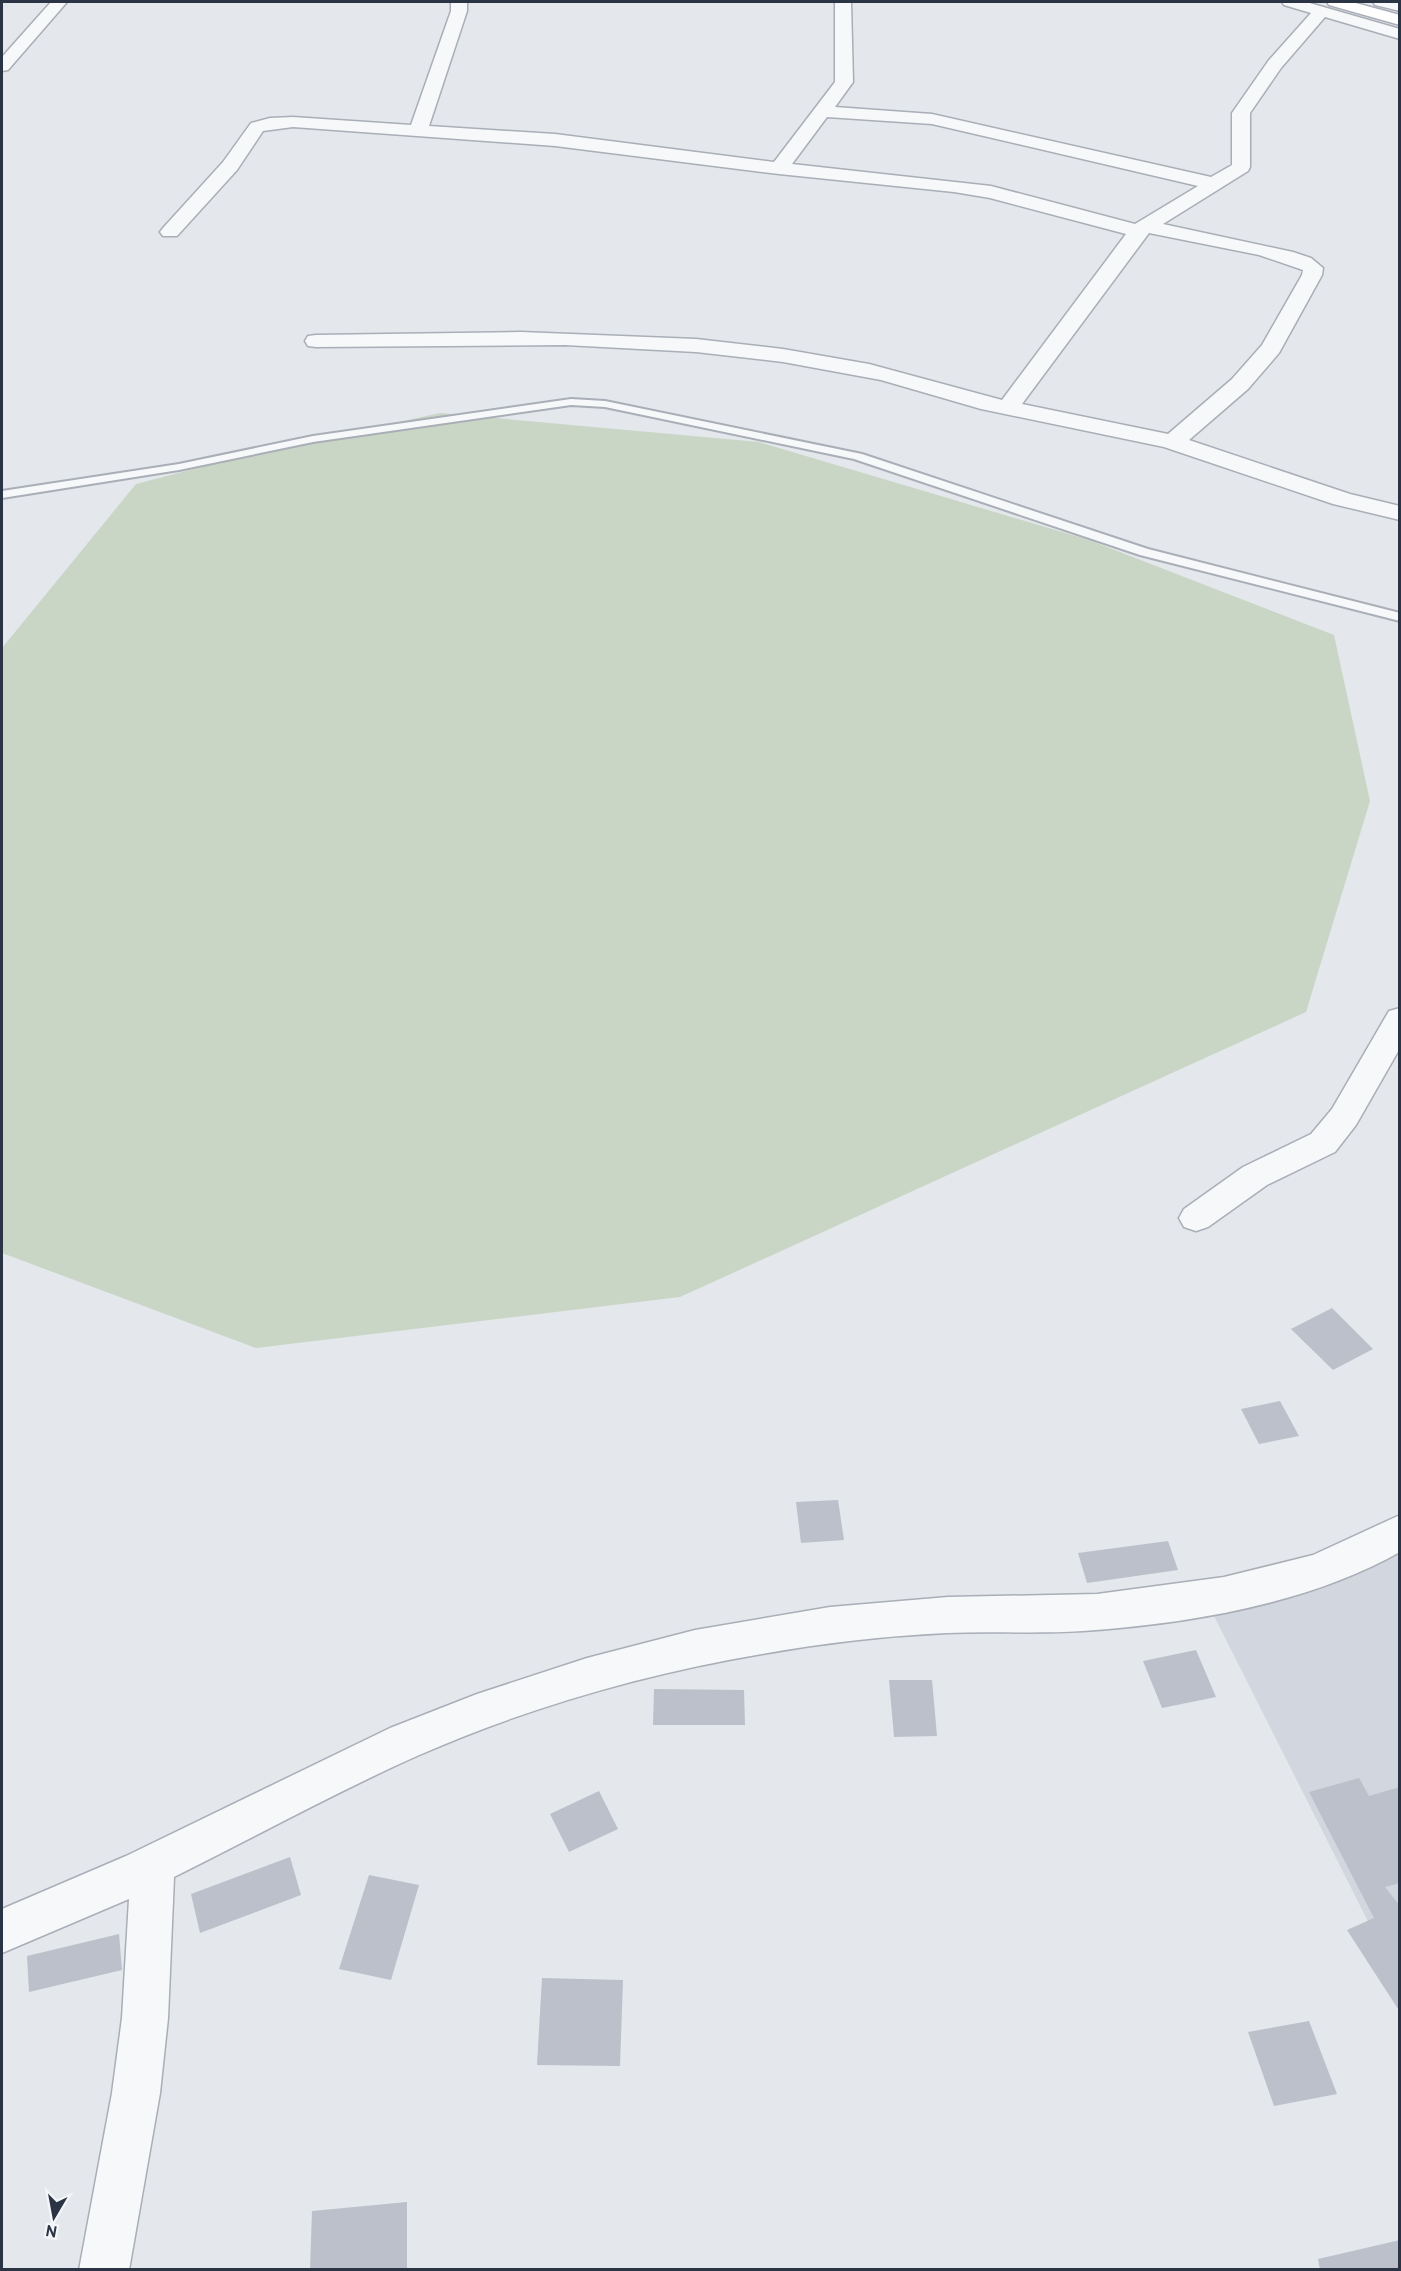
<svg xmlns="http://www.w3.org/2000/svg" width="1401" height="2271" viewBox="0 0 1401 2271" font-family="Overpass,sans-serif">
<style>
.built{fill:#d2d6de}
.green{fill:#c9d6c5}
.building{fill:#bbc0ca}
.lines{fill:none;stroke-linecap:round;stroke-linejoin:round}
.lane-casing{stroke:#a9aeb7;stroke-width:4}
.street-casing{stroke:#a9aeb7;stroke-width:3}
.secondary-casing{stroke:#a9aeb7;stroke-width:3}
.lane{fill:#f7f8fa;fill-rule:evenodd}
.street{fill:#f7f8fa;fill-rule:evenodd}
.secondary{fill:#fff;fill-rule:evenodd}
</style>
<rect width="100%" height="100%" fill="#e4e7ec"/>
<!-- built -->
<polygon class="built" points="1399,1545 1399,1983 1209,1606"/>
<!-- green -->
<polygon class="green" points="440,413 759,442 1089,540 1334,635 1370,801 1306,1012 680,1297 256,1348 2,1253 2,648 136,484 236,458"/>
<!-- building -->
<g class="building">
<polygon points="1332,1308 1373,1349 1333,1370 1291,1329"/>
<polygon points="1280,1401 1299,1436 1259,1444 1241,1409"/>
<polygon points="838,1500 844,1540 801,1543 796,1502"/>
<polygon points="1168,1541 1178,1570 1087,1583 1078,1553"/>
<polygon points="1196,1650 1216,1697 1162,1708 1143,1661"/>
<polygon points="889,1680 932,1680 937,1736 894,1737"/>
<polygon points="654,1689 744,1690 745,1725 653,1725"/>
<polygon points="1359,1778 1369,1796 1400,1787 1400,1883 1385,1887 1400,1906 1400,2012 1347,1930 1374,1918 1309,1792"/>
<polygon points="599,1791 618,1829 569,1852 550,1814"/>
<polygon points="290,1857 301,1895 200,1933 191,1894"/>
<polygon points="369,1875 419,1885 391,1980 339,1969"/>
<polygon points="119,1934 122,1970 29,1992 27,1956"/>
<polygon points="542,1978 623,1980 620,2066 537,2065"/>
<polygon points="1309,2021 1337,2094 1274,2106 1248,2032"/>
<polygon points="407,2202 407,2270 310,2270 312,2211"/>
<polygon points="1400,2240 1400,2270 1320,2270 1318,2259"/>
</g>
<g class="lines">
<defs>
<polygon id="lane" points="571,399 605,401 862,454 1148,549 1400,613 1400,621 1140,555 854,459 605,407 571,405 313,442 179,470 2,498 2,491 179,464 313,436"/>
<g id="street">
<polygon points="51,2 67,2 8,70 2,71 2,57"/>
<path d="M451,2H467V11L429,126L555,134L774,162L835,82V2H851L853,82L835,107L932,114L1211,177L1232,165V113L1269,60L1311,13L1284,5L1282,2H1306L1400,29V39L1325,17L1281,68L1250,113V167L1248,171L1163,224L1293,252L1311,258L1323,268L1322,275L1279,353L1248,389L1189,440L1350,494L1400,506V520L1333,504L1164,447L981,409L881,380L783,362L696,352L565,345L316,347L308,346L305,341L308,336L316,335L521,332L696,339L783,349L869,364L1002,400L1126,234L990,198L954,192L779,174L555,146L293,127L263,131L237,170L177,236H163L160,232L163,228L223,162L251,123L270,118L293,117L411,125L451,11ZM827,117L932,124L1198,186L1135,224L991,186L792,164ZM1149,233L1259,255L1303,270L1302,275L1262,345L1232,379L1168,434L1022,404Z"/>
<polygon points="1373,2 1400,2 1400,11 1375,5"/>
<polygon points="1400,1008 1400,1048 1356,1125 1335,1152 1267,1185 1208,1227 1196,1231 1184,1227 1179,1218 1184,1209 1243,1167 1311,1134 1332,1109 1389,1011"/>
<path d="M1400,1515V1552C1308,1604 1187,1624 1083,1631C1038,1634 993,1631 947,1633C885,1636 823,1643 762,1654C644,1674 526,1708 417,1756C334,1793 255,1837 174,1877L168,2018L160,2093L129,2270H79L112,2093L122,2018L129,1899L2,1953V1909L126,1856L390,1728L477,1694L587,1658L695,1630L830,1607L948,1597L1097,1594L1224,1577L1313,1555Z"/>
</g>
<polygon id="secondary" points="1327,2 1352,2 1400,15 1400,25 1329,5"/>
</defs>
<!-- lane casing -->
<use href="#lane" class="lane-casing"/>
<!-- street casing -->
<use href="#street" class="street-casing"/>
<!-- secondary casing -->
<use href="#secondary" class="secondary-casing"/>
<!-- lane -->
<use href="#lane" class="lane"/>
<!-- street -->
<use href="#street" class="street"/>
<!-- secondary -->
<use href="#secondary" class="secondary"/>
</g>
<!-- border -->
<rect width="1401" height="2271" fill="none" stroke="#2b3445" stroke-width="6"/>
<!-- north arrow -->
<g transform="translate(54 2217) rotate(190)" stroke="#f4f6f9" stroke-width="4.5" paint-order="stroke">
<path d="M0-4.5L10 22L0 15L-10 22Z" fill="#2b3445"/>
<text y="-9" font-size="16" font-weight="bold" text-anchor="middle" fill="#2b3445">N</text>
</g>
</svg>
